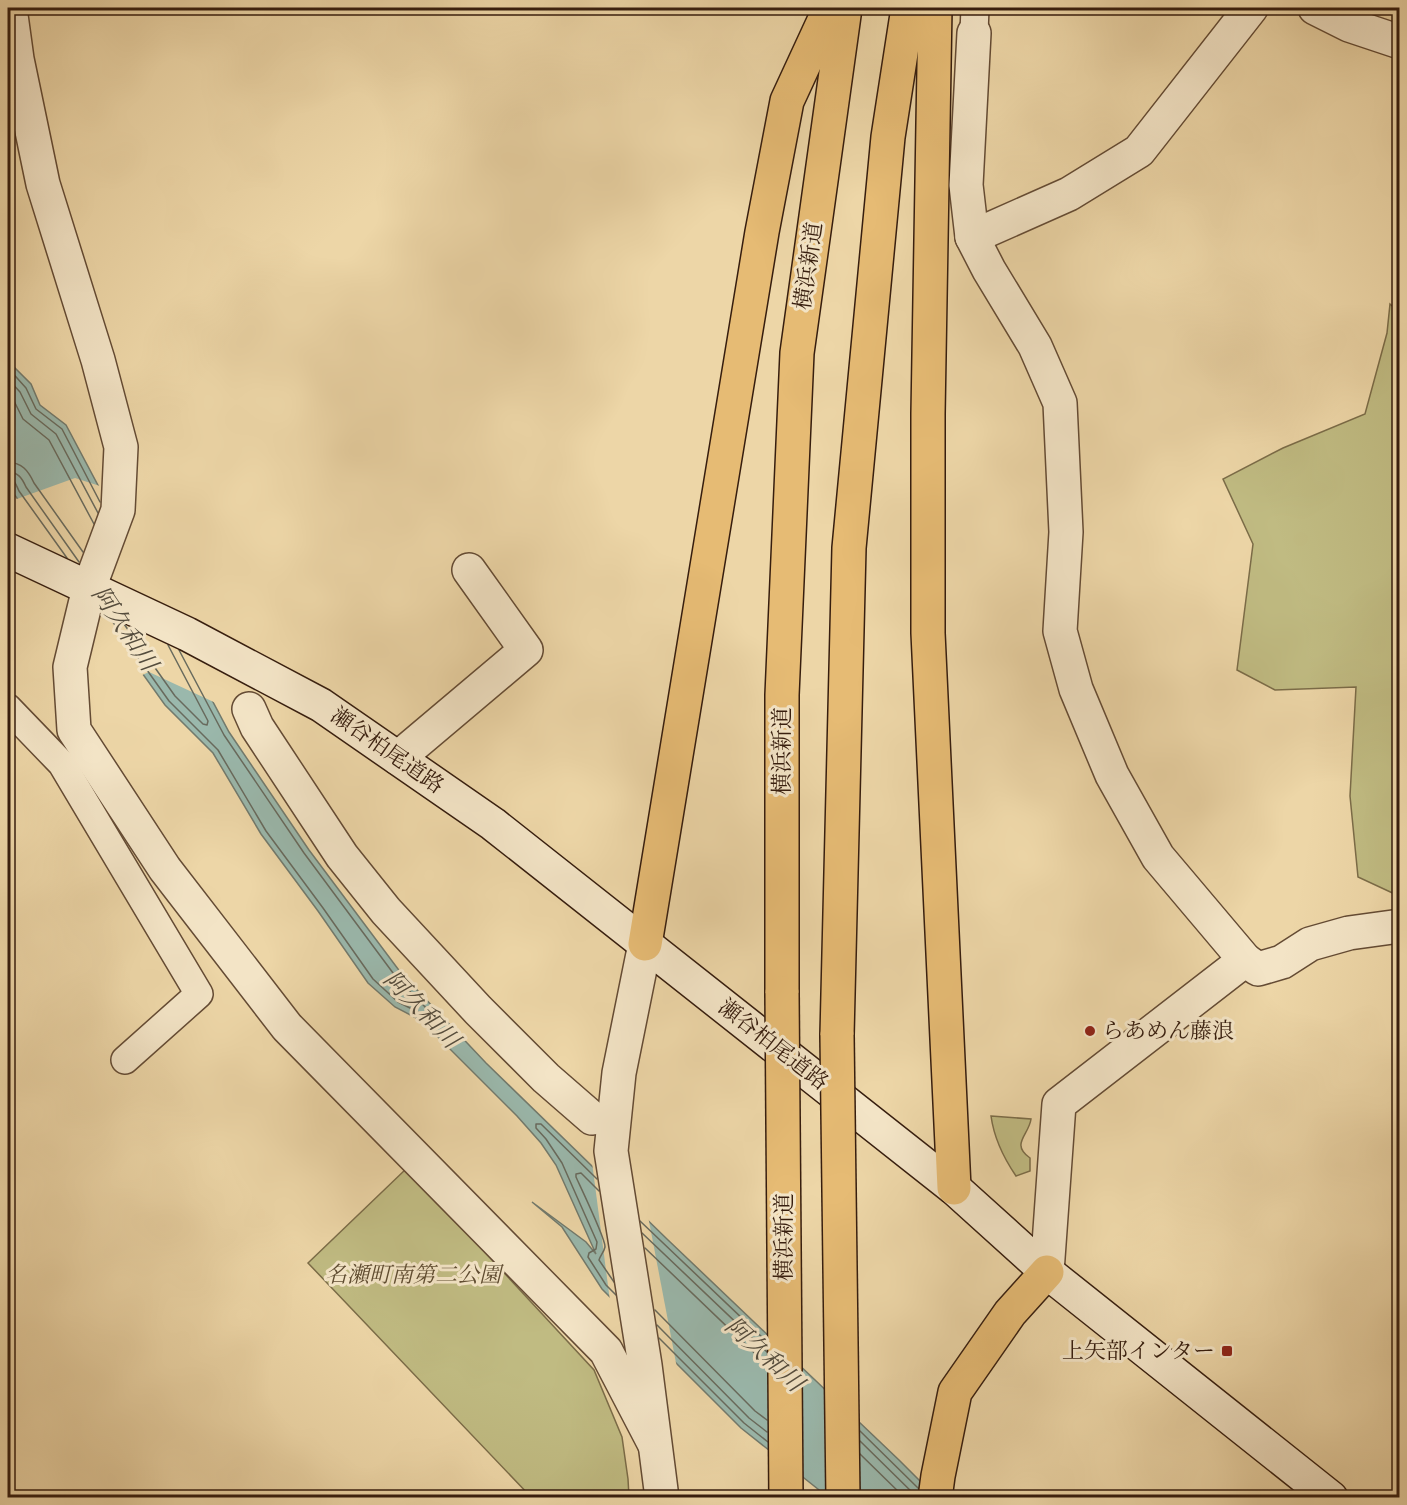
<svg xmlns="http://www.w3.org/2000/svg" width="1407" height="1505" viewBox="0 0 1407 1505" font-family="'IM FELL DW Pica','Noto Serif JP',serif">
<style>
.green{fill:#c0bb82;stroke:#7b6c48;stroke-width:1.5}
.water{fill:#9ab8ac;stroke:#727a6d;stroke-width:1.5}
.pier{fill:#edd6a7}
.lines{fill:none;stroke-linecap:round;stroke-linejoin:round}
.shore{stroke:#686a5d;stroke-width:1.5}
.service-casing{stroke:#644b34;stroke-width:30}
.pedestrian-casing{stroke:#644b34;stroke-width:36}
.minor-casing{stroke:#644b34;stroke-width:36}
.tertiary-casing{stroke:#644b34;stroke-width:36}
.secondary-casing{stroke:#361d0e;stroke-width:36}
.trunk-casing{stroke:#361d0e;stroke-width:36}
.service{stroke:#f3e4c6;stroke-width:27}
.pedestrian{stroke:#f3e4c6;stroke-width:33}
.minor{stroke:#f3e4c6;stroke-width:33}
.tertiary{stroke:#f3e4c6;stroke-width:33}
.secondary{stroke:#f3e4c6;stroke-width:33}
.trunk{stroke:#e6bb74;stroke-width:33}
.trunk-bridge-casing{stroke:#361d0e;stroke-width:36;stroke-linecap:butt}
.trunk-bridge{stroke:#e6bb74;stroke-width:33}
.poi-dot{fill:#8f2418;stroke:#f3e4c6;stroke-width:2}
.labels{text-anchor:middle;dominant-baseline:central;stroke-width:6;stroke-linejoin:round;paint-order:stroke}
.street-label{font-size:22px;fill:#361d0e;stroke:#f3e4c6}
.poi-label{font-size:22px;fill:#361d0e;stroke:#f3e4c6;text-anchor:start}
.park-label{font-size:22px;font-style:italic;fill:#5f4c31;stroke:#f3e4c6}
.water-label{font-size:24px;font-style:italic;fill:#544c3d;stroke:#f3e4c6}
</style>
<rect width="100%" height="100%" fill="#edd6a7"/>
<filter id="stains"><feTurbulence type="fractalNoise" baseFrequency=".00333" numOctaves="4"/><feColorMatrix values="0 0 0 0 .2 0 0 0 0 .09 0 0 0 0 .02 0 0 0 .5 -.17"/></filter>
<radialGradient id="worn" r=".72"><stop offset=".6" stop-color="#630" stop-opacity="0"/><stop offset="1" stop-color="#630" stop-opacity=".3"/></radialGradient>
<!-- green -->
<g class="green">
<polygon points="1390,304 1400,313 1399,896 1358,877 1350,796 1356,687 1275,690 1237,670 1253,544 1223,479 1283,448 1365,414 1387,333"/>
<path d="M991,1116L1031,1119C1029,1135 1010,1144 1030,1158V1171L1016,1176C1003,1157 994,1138 991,1116Z"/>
<polygon points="407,1168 594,1370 622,1437 628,1479 629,1497 531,1497 308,1263"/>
</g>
<!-- water -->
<polygon class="water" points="8,361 31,384 40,405 66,425 229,732 309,850 401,973 486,1063 668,1240 899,1460 936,1497 828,1497 741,1428 602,1289 562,1227 532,1202 586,1242 596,1254 556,1165 541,1143 517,1116 422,1021 395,1007 368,983 318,911 261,834 213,753 165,705 14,494 8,479"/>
<!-- pier -->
<g class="pier">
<polygon points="75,478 103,487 218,704 149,672 140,676 14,500"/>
<polygon points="592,1162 648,1216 677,1368 610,1301"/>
</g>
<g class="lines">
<!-- shore -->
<g class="shore">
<polyline points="8,368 26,388 36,409 62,429 100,502"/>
<polyline points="8,379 20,392 31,414 56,434 98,513"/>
<polyline points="8,392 12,397 23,419 49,440 94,524"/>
<path d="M8,462C22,463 28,470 34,483L83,552"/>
<path d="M8,472C18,472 22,478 26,487L79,562"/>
<path d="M8,479C15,479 16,485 19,491L67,558"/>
<polyline points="110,618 169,701 218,750 266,831 323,908 373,979 398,1002 424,1015 427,1015 428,1010 396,977 304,853 224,735 179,650"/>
<polyline points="124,624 175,696 203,724 207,725 208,721 168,645"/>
<polyline points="597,1179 541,1124 536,1124 536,1128 546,1139 562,1163 597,1242 596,1249 589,1253 588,1257 606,1285 616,1295"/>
<path d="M599,1191L581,1173L576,1174V1177C581,1188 606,1240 605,1247C604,1252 600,1256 599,1260L614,1282"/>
<polyline points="640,1221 767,1342"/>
<polyline points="642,1233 767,1352"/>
<polyline points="645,1248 767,1365"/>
<polyline points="655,1310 755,1411 767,1420"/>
<polyline points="657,1325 749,1418 767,1432"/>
<polyline points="659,1338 744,1423 768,1442"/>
<polyline points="860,1431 918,1488"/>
<polyline points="860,1441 917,1497"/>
<polyline points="860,1454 905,1498"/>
</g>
<defs>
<g id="service">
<polyline points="974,33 975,8"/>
<polyline points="8,708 62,764 199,994 125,1060"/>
</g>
<polyline id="pedestrian" points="249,709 257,727 342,856 386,911 478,1010 546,1078 592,1118"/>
<g id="minor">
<polyline points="1315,8 1349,25 1400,42"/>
<polyline points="972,237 966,185 974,33"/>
<polyline points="89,588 70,667 74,730 165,869 287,1027 606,1351 654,1443"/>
<polyline points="398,758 526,650 469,570"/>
<polyline points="645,944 619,1073 611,1151 645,1365 662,1498"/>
<polyline points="1245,960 1158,857 1112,775 1076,689 1060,631 1066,532 1060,403 1035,346 989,270 972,237 1069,194 1139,151 1251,8"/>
<polyline points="1047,1272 1059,1104 1245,960 1258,969 1282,962 1310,944 1349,933 1400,926"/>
</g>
<polyline id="tertiary" points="10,8 17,59 43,184 98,360 121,447 118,510 89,588"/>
<polyline id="secondary" points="8,550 187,634 321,705 493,824 954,1188 1047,1272 1331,1498"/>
<g id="trunk">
<polyline points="935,8 928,414 928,633 954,1188"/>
<polyline points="645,944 762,232 787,101 830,8"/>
<polyline points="782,993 782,695 797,353 845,8"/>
<polyline points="837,1035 849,548 888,137 908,8"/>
<polyline points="935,1498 938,1476 955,1392 1010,1313 1047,1272"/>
</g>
</defs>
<!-- service casing -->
<use href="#service" class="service-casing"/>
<!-- pedestrian casing -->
<use href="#pedestrian" class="pedestrian-casing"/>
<!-- minor casing -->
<use href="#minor" class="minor-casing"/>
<!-- tertiary casing -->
<use href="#tertiary" class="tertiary-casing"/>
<!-- secondary casing -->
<use href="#secondary" class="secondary-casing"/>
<!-- trunk casing -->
<use href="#trunk" class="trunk-casing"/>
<!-- service -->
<use href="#service" class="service"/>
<!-- pedestrian -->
<use href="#pedestrian" class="pedestrian"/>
<!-- minor -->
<use href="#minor" class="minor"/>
<!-- tertiary -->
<use href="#tertiary" class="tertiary"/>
<!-- secondary -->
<use href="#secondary" class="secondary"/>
<!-- trunk -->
<use href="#trunk" class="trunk"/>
<defs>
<g id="trunk-bridge">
<polyline points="782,993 786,1498"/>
<polyline points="837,1035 843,1498"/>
</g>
</defs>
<!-- trunk-bridge casing -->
<use href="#trunk-bridge" class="trunk-bridge-casing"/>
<!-- trunk-bridge -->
<use href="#trunk-bridge" class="trunk-bridge"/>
</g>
<!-- markers -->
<g class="poi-dot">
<circle cx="1090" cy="1031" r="6"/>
<rect x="1221" y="1345" width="12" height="12" rx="3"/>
</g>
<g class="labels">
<!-- street labels -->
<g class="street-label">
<text transform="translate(809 266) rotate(-82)">横浜新道</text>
<text transform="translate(387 751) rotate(35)">瀬谷柏尾道路</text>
<text transform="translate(782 751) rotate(-90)">横浜新道</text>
<text transform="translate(773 1045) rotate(38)">瀬谷柏尾道路</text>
<text transform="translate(784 1237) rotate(-90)">横浜新道</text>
</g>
<!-- poi labels -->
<g class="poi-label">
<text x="1102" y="1031">らあめん藤浪</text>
<text x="1215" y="1351" text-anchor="end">上矢部インター</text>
</g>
<!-- park labels -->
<g class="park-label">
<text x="413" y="1275">名瀬町南第二公園</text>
</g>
<!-- water labels -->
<g class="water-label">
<text transform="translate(124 629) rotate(56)">阿久和川</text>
<text transform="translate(421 1010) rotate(46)">阿久和川</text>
<text transform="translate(764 1355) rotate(43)">阿久和川</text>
</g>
</g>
<!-- margin -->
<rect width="1407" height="1505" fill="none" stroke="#edd6a7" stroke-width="30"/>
<rect x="9" y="9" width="1389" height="1487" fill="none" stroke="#361d0e" stroke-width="3"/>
<rect x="15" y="15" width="1377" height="1475" fill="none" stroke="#361d0e" stroke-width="1.5"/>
<rect width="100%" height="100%" filter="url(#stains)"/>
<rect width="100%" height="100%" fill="url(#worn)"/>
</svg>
